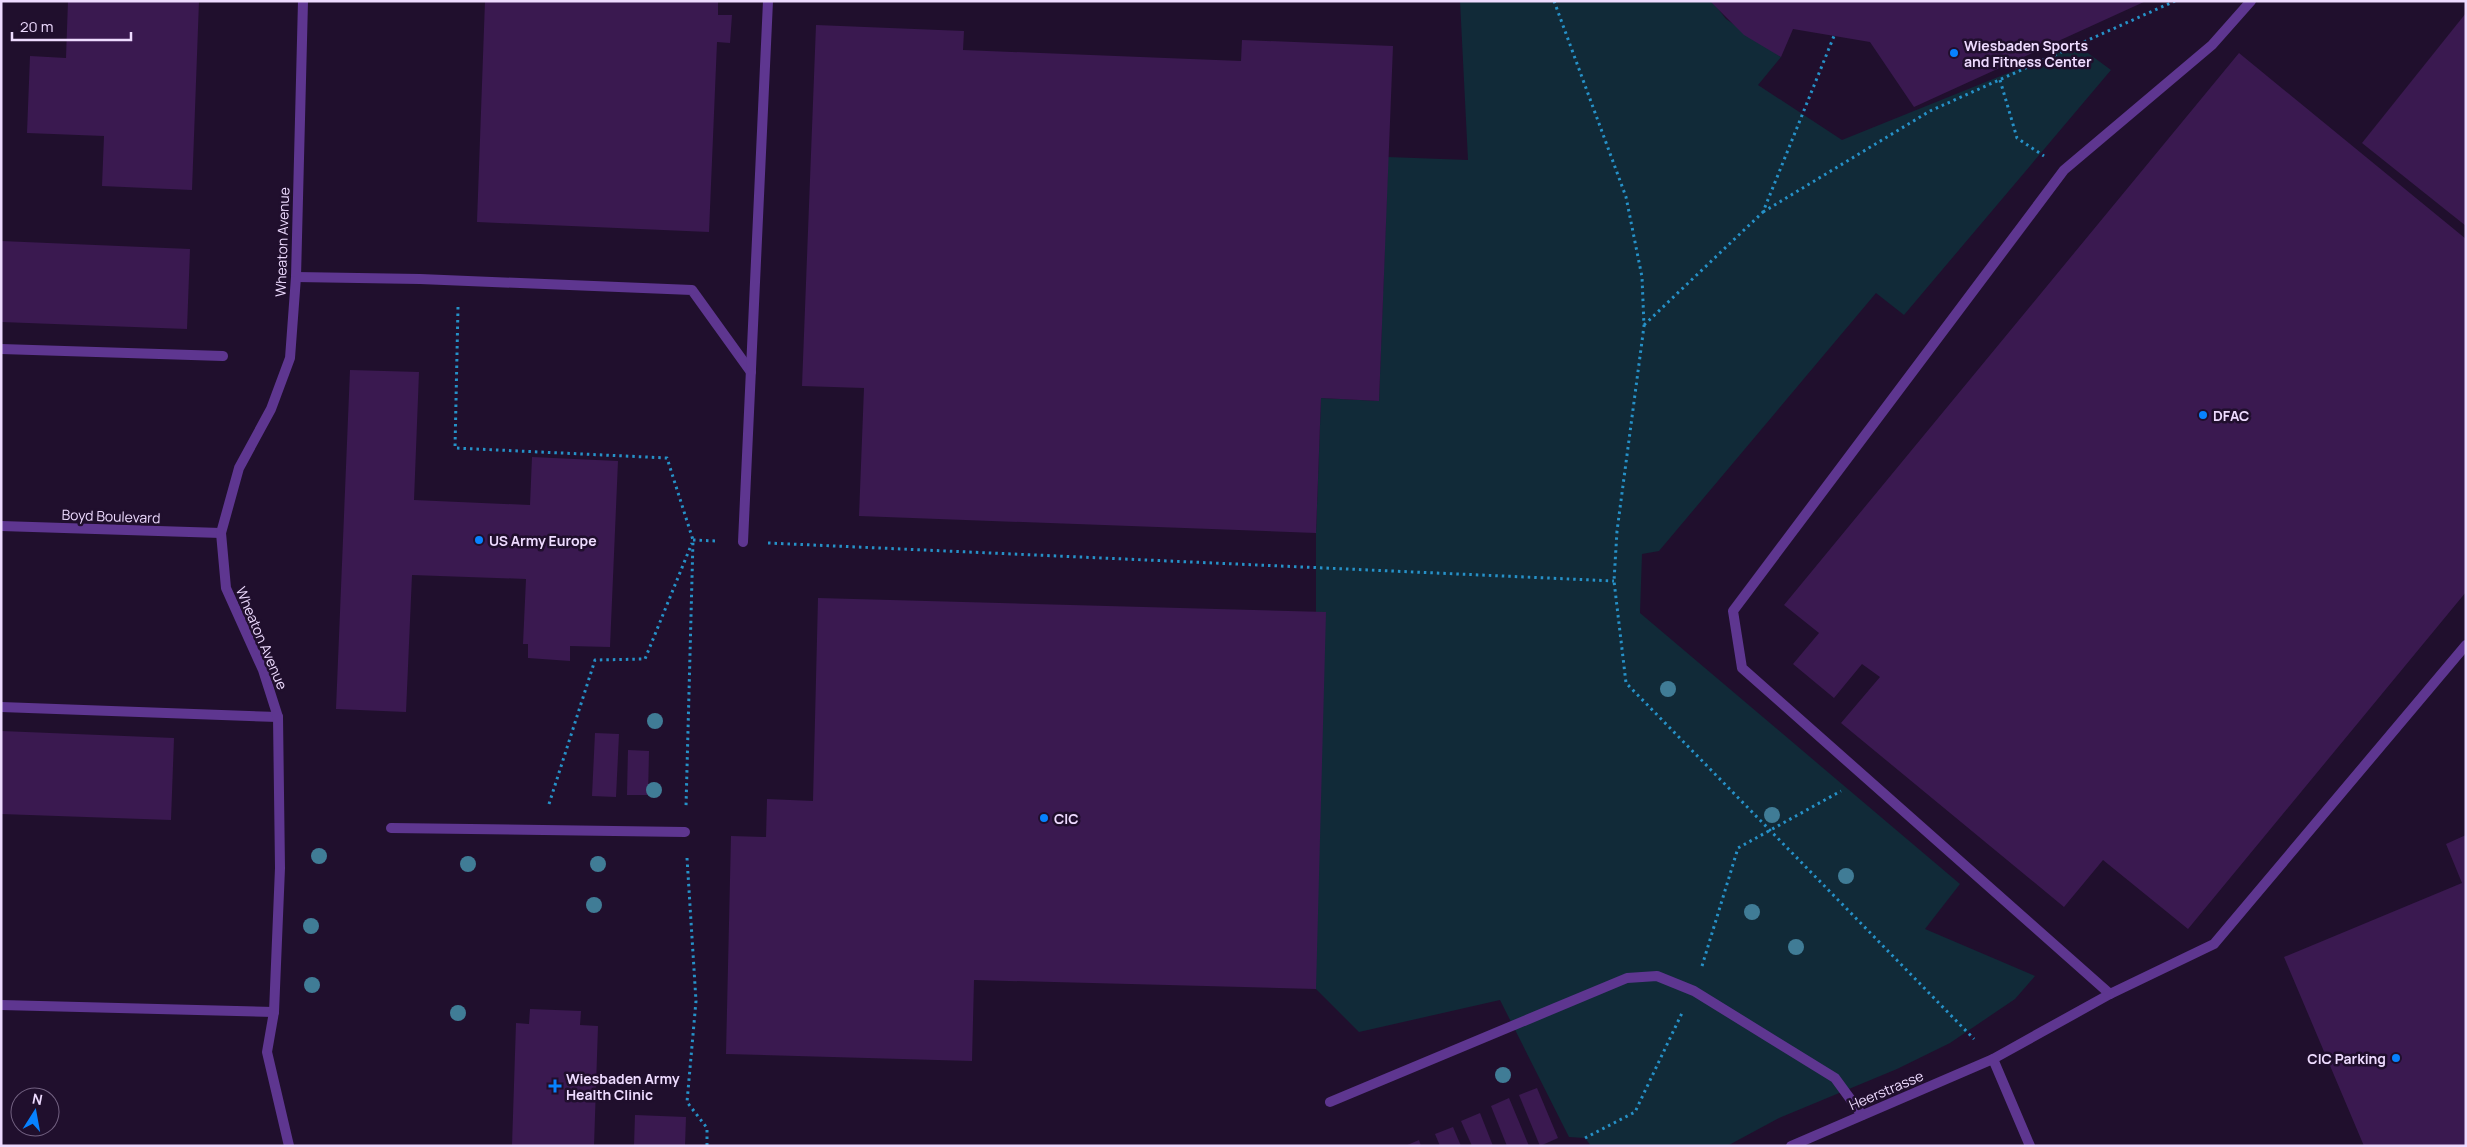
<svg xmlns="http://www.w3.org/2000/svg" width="2467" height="1147" viewBox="0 0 2467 1147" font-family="Manrope,sans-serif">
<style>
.green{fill:#112a38}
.building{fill:#3a1950}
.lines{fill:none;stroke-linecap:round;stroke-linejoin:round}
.path{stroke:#2691c8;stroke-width:3;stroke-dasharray:2.5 4;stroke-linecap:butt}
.lane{stroke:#5e3690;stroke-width:10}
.street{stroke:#5e3690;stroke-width:10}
.tree{fill:#407c96}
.poi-dot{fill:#0782ff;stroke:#200f2d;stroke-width:2}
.labels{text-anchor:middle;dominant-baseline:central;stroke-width:5;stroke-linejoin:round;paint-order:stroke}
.poi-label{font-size:14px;font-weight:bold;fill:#eedbff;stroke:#200f2d;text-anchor:start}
.street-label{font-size:14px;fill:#eedbff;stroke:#200f2d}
</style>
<rect width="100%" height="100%" fill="#200f2d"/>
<!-- green -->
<polygon class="green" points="1460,1 1712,1 1726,19 1781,57 1758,85 1842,140 2077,45 2111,70 1904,315 1876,293 1659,551 1642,554 1640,613 1960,884 1925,929 2035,976 2015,999 1950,1043 1897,1069 1779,1118 1727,1146 1591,1146 1585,1138 1569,1137 1500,1000 1359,1032 1316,989 1316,533 1321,398 1379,401 1388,157 1468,160"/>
<!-- building -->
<g class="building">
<polygon points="68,1 199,1 192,190 102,186 104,136 27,133 30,56 66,58"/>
<polygon points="485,1 718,1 718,15 732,15 730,43 717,42 709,232 477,222"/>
<polygon points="1710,1 2146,1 1914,107 1870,42 1793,29 1781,57 1744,35"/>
<polygon points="2466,13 2466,226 2362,143"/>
<polygon points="816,25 964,31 963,50 1241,61 1242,40 1393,46 1379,401 1321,398 1316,533 859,516 864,388 802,386"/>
<polygon points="2239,53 2466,239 2466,592 2188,929 2103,860 2064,907 1841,723 1880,677 1862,664 1834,698 1793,664 1819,633 1784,605"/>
<polygon points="1,241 190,249 187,329 1,322"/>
<polygon points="350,370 419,372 414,500 530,505 532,457 618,461 610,647 570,646 570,661 528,658 528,644 523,644 526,579 412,575 406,712 336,709"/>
<polygon points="818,598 1326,612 1316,989 974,980 972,1061 726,1054 731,836 766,837 767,799 813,801"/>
<polygon points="1,731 174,738 171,820 1,814"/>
<polygon points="595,733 619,734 616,797 592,796"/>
<polygon points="628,750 649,751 648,795 627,795"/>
<polygon points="2466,835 2466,1146 2364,1146 2284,957 2462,883 2446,844"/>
<polygon points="530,1009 581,1011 580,1025 598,1026 594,1146 512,1146 516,1023 529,1024"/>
<polygon points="1537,1088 1558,1138 1540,1146 1519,1095"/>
<polygon points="1509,1098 1529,1146 1507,1146 1491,1106"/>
<polygon points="1480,1113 1493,1146 1472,1146 1461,1121"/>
<polygon points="635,1115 686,1117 685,1146 634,1146"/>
<polygon points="1453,1127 1461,1146 1440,1146 1435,1134"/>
<polygon points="1419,1140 1421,1146 1405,1146"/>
</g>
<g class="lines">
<!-- path -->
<g class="path">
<polyline points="1554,1 1626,197 1642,277 1644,326 1617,531 1614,581 1626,683 1974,1039"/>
<polyline points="2000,80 2017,138 2044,156"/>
<polyline points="1763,212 1930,111 2175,1"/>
<polyline points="458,307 455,448 667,458 693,540 686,807"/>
<polyline points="1644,325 1763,212 1834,36"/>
<polyline points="693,540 717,541"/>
<polyline points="768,543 1614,581"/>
<polyline points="549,804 595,660 645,659 692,543"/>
<polyline points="687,858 696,1001 687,1102 707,1128 707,1146"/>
<polyline points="1702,966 1738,848 1841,791"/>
<polyline points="1585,1138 1635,1112 1682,1013"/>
</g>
<!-- lane -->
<g class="lane">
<polyline points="2251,1 2212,45 2064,170 1733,611 1742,668 2110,994 2214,944 2466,645"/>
<polyline points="296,277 420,279 692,290 751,372"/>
<polyline points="1,349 223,356"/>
<polyline points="743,542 768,1"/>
<polyline points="1,707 278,717"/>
<polyline points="391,828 685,832"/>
<polyline points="1,1005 274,1012"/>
<polyline points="1993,1059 2110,994"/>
<polyline points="1330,1102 1627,978 1657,976 1694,991 1835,1078 1862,1115"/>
</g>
<!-- street -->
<g class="street">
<polyline points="1,526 221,533"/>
<polyline points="289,1146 267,1052 274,1012 280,868 278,717 263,670 226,588 221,533 239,468 271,409 290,358 296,277 303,1"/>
<polyline points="1791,1146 1993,1059 2030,1146"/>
</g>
</g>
<!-- trees -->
<g class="tree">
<circle cx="1668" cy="689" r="8"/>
<circle cx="655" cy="721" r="8"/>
<circle cx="654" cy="790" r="8"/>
<circle cx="1772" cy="815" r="8"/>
<circle cx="319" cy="856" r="8"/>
<circle cx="468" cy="864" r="8"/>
<circle cx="598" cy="864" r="8"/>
<circle cx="1846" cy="876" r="8"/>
<circle cx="594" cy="905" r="8"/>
<circle cx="1752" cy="912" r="8"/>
<circle cx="311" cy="926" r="8"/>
<circle cx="1796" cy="947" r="8"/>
<circle cx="312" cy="985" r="8"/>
<circle cx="458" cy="1013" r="8"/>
<circle cx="1503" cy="1075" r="8"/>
</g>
<!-- markers -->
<g class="poi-dot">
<circle cx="1954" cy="53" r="5"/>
<circle cx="2203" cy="415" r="5"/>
<circle cx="479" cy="540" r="5"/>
<circle cx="1044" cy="818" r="5"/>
<circle cx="2396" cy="1058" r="5"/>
<path d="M552.5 1078.5h5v5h5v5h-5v5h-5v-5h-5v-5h5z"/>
</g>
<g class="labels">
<!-- poi labels -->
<g class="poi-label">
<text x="1964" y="45">Wiesbaden Sports<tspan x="1964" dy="16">and Fitness Center</tspan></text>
<text x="2213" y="415">DFAC</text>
<text x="489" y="540">US Army Europe</text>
<text x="1054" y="818">CIC</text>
<text x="2386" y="1058" text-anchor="end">CIC Parking</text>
<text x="566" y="1078">Wiesbaden Army<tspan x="566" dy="16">Health Clinic</tspan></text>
</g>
<!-- street labels -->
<g class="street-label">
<text transform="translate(282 242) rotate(-88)">Wheaton Avenue</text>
<text transform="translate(111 516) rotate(2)">Boyd Boulevard</text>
<text transform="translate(262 638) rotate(67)">Wheaton Avenue</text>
<text transform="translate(1886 1090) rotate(-23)">Heerstrasse</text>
</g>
</g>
<!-- border -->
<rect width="2467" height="1147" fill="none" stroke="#eedbff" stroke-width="5"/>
<!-- north arrow -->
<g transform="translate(35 1112) rotate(11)"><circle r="24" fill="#200f2d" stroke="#726181"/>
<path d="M0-4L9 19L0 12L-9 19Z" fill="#0782ff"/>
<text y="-8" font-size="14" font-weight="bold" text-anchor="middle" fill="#eedbff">N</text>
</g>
<!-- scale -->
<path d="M12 32v8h119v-8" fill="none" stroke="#eedbff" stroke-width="2.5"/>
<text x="20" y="32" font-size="15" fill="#eedbff" stroke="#200f2d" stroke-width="4" paint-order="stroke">20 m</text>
</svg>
